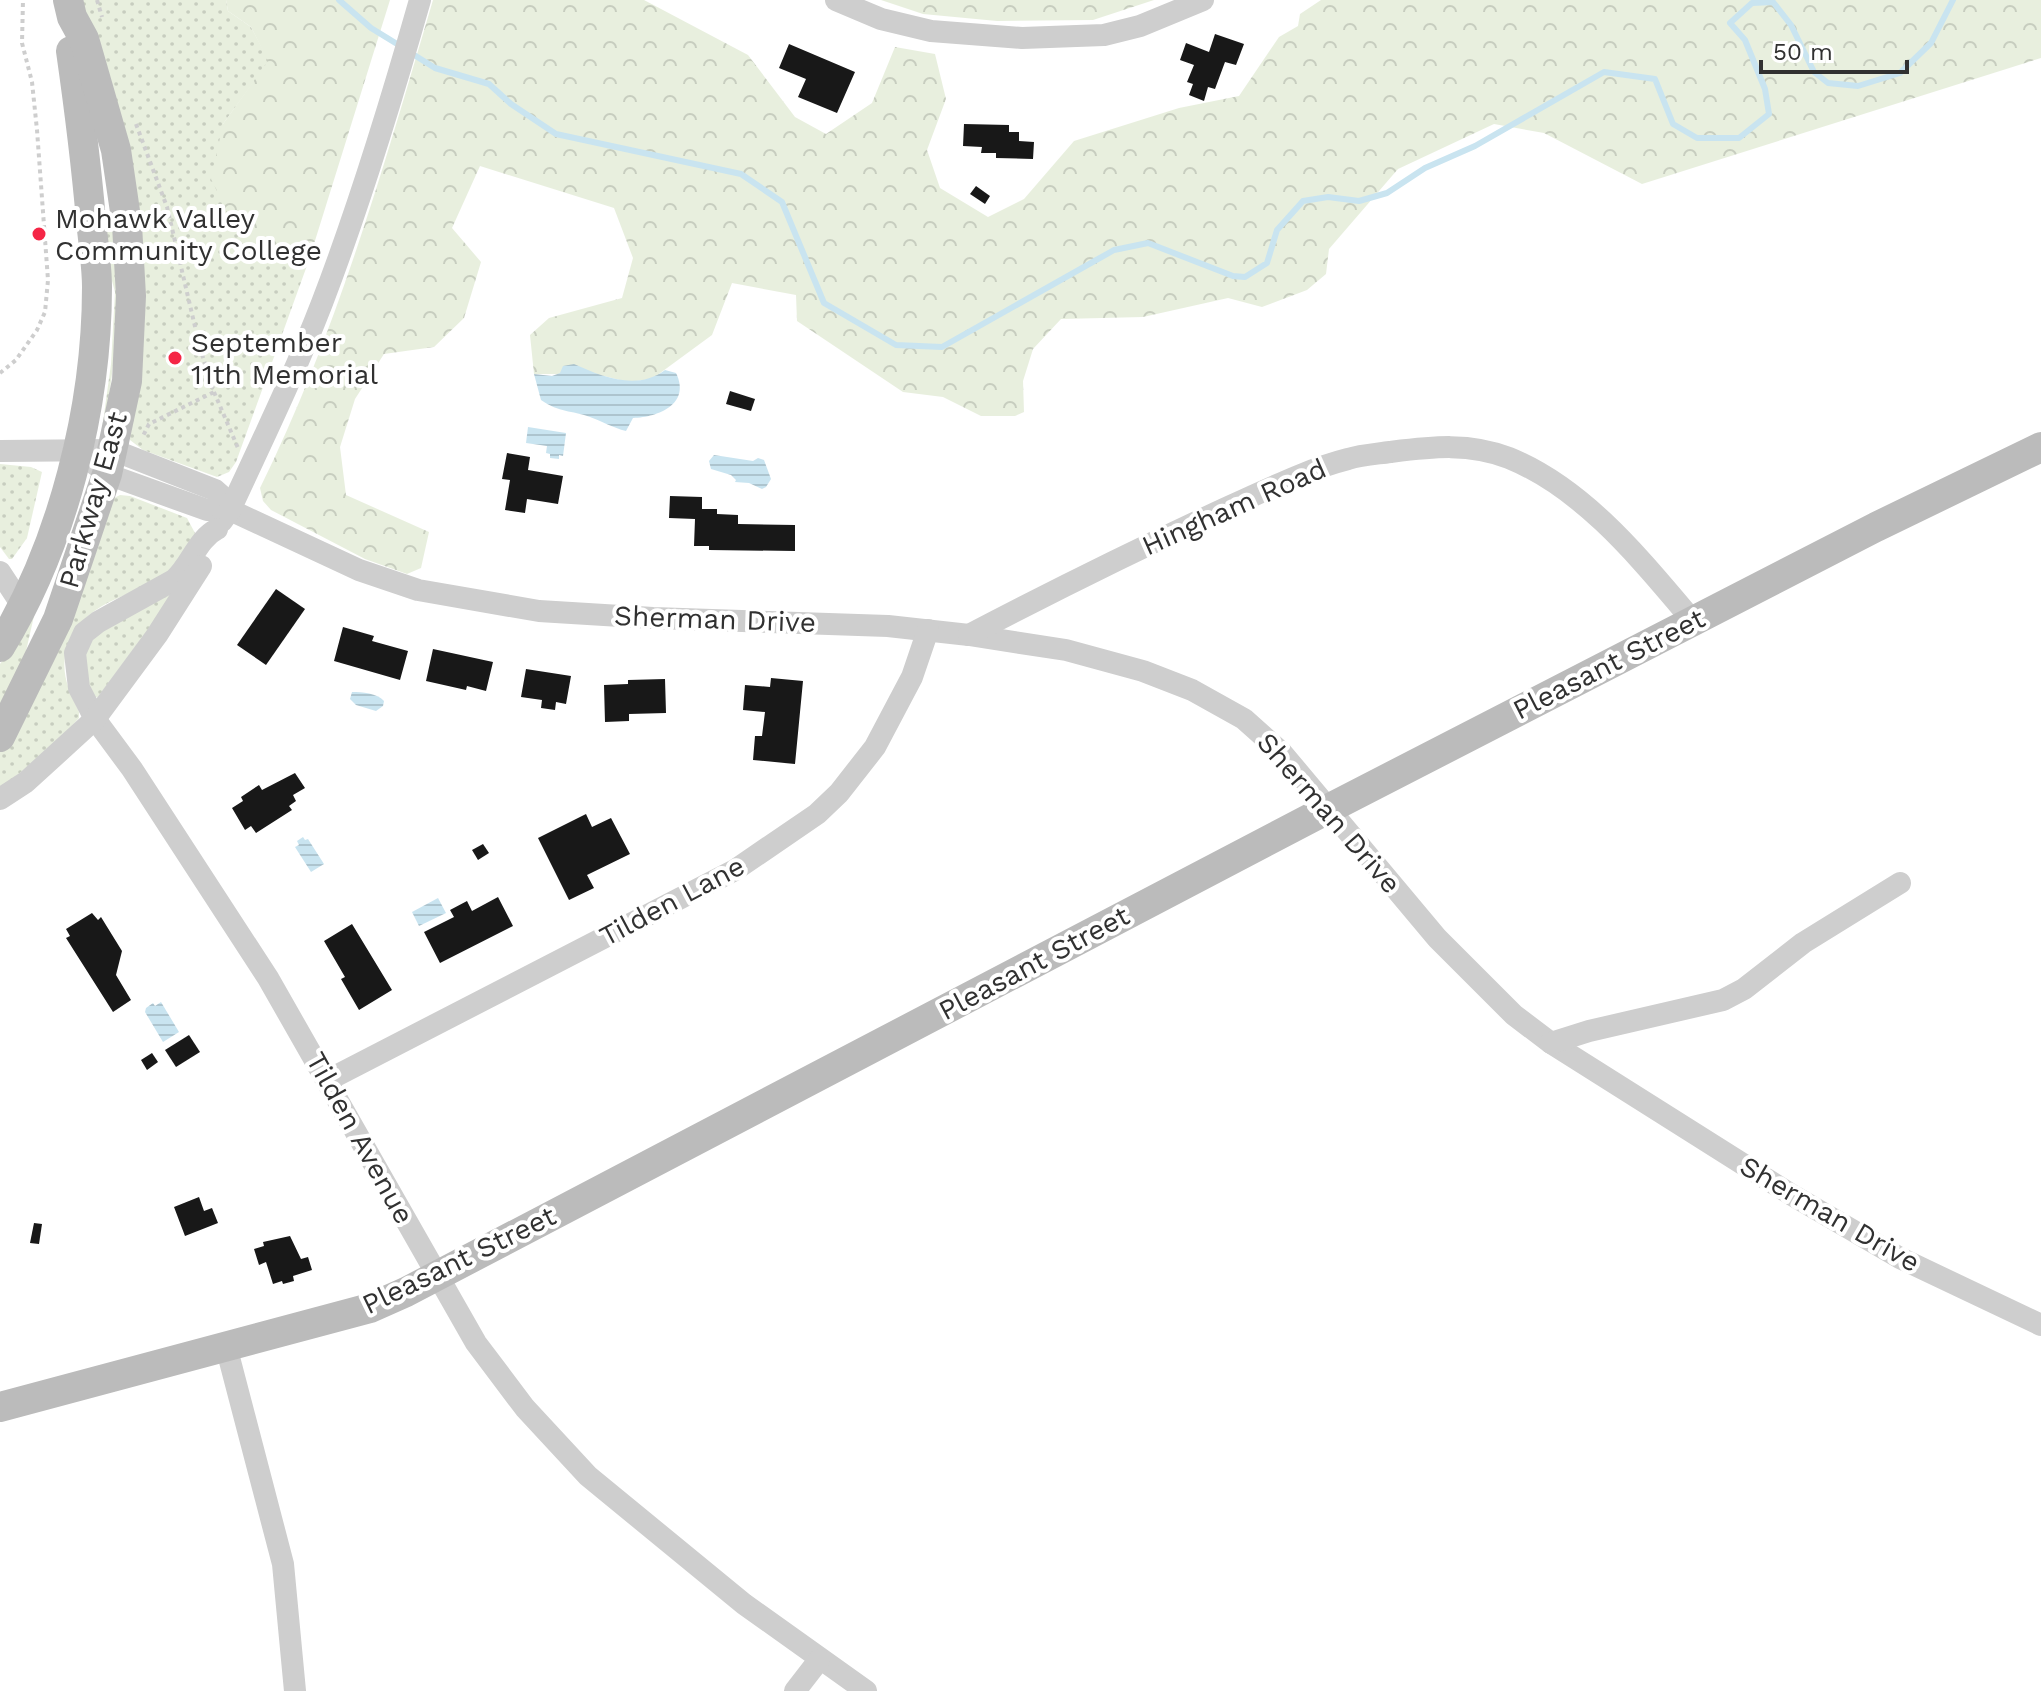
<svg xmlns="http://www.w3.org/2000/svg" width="2041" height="1691" viewBox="0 0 2041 1691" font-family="'Work Sans',sans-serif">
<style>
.grass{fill:url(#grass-dots)}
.forest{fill:url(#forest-crowns)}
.water{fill:url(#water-rules)}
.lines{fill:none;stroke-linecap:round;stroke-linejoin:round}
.stream{stroke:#c9e4f0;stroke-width:6}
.building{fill:#181818}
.path{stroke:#cecece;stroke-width:4;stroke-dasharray:4 4;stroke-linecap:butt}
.street{stroke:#cecece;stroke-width:22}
.secondary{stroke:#bbb;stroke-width:30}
.poi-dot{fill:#f52646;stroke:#fff;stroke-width:3}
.labels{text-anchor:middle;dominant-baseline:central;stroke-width:8;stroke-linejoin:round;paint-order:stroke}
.poi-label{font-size:28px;fill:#313131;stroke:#fff;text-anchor:start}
.street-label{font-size:28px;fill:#313131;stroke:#fff}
</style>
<defs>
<pattern id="grass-dots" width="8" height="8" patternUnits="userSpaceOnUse" patternTransform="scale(2)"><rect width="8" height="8" fill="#e8efde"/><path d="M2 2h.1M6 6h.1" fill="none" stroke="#c7cdbf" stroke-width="1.8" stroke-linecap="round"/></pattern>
<pattern id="forest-crowns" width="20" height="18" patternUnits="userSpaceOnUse" patternTransform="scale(2)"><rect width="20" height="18" fill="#e8efde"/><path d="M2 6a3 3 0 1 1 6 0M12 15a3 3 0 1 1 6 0" fill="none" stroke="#c7cdbf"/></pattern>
<pattern id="water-rules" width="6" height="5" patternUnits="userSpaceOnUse" patternTransform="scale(2)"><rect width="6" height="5" fill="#c9e4f0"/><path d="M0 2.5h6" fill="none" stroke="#adc4ce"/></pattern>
</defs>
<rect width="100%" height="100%" fill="#fff"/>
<!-- grass -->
<g class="grass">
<polygon points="82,0 226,0 228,11 251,27 269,61 223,124 243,244 309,260 236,462 229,472 217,477 143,450 130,440 129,431 138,362"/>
<path d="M110,217L113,223C118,293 119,361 102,429L111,364L115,292L105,255L103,218Z"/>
<polygon points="0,464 31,467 42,472 27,538 12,559 9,559 0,547"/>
<path d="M120,495L130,496L187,518L196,535C189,545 182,564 172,571C138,596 89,598 70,640C58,667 67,687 79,712V718L61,738L0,790V752L27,705L114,498Z"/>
<polygon points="167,594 173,596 98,697 92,698 84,662 89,639"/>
<polygon points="34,616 24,660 0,705 0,664"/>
</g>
<!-- forest -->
<g class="forest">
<polygon points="226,0 390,0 309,260 243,244 211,179 223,124 268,61 251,27 228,11"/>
<path d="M433,0H644L748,55L795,117L826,134L872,103L895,47L935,54L946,99L927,150L940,188L988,217L1024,199L1074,141L1179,108L1239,96L1279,37L1298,26L1300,14L1321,0H2041V58L1642,184L1544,133L1494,124L1398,169L1329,249L1326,274L1307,290L1262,307L1228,298L1143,317L1061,319L1033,349L1023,381L1024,412L1015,416H981L943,397L903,392L797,321L796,295L732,283L712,335L652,379L628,382L596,374H534L530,335L549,318L622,298L633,258L614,208L480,166L452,228L481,262L464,318L434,347L384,354L355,399L340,447L346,495L429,532L421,568L407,574L365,559L271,510L263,501L260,488C337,332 384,166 433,0Z"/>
<polygon points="881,0 1154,0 1093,20 997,21 923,14"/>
</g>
<!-- water -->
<g class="water">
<path d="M574,364C603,377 637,391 665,370L676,373C691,404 659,417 633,418L626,431C613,428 602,421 590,417C571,410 560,413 541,400L534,374L552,376L560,373L563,366Z"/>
<polygon points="528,427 566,433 563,456 559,455 559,459 550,458 550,454 546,453 547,446 526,443"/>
<polygon points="714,455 753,461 758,458 764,460 771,479 766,487 762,489 749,483 735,482 736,480 731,475 711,469 709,461"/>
<path d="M352,692C362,692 377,693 384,701L383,706L376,711L356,705L350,699Z"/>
<polygon points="303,837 305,840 308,839 324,864 311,872 295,847 299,845 297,841"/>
<polygon points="438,898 446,913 419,926 412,912"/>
<polygon points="161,1002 179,1032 163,1042 145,1012 146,1008 153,1003 155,1006"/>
</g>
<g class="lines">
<!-- stream -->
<g class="stream">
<polyline points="339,0 371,28 402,47"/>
<polyline points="411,53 435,68 489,84 511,104 556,134 741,174 782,202 824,303 896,345 942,347 1114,250 1148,243 1233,276 1245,277 1267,263 1277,230 1303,201 1328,197 1359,201 1387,193 1425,168 1475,146 1604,72 1655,79 1673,124 1697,138 1739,138 1769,114 1765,89 1745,40 1730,23 1752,3 1773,2 1791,25 1814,72 1828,83 1858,86 1900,73 1931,43 1953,0"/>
</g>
</g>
<!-- building -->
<g class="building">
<polygon points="1215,34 1244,44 1236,65 1225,62 1215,89 1208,87 1204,101 1189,95 1193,84 1187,82 1194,65 1180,60 1186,43 1209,52"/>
<polygon points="789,44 855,72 837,113 798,97 806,79 779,68"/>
<polygon points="964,124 1009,125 1009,132 1019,132 1019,141 1034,142 1033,159 996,158 996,153 981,153 982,147 963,146"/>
<polygon points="976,186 990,196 985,204 970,194"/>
<polygon points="730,391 755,399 751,411 726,404"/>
<polygon points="507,453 530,457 528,470 563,476 558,504 527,499 525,513 505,510 510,480 502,479"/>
<polygon points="670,496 702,497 702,509 717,509 717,514 738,515 738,524 795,525 795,551 709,550 709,546 694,546 695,519 669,518"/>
<polygon points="276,589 305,609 266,665 237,645"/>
<polygon points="343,627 374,636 372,641 408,651 400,680 334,661"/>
<polygon points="433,649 493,662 486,691 467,686 466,690 426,681"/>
<polygon points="526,669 571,676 566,704 556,702 555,710 541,708 542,700 521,697"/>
<polygon points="771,678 803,681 795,764 753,760 755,736 762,736 765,712 743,710 745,685 770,687"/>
<polygon points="665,679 666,713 629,714 629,721 605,722 604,685 628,684 628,680"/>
<polygon points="295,773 305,788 293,795 296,801 289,806 292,810 256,833 251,826 245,830 232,808 243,801 241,797 259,785 262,790"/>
<polygon points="586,814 592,827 611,818 630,854 587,875 594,888 569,900 538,838"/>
<polygon points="483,844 489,853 478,860 472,850"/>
<polygon points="498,897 513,926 440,963 424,932 454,917 450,910 467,901 472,911"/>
<polygon points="92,913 98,920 101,917 122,951 116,975 131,1000 113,1012 66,938 70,936 66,929"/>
<polygon points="352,924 392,990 359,1010 341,979 345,977 324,941"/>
<polygon points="189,1035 200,1052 176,1067 165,1050"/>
<polygon points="152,1053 158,1062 147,1070 141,1060"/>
<polygon points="199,1197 204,1211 212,1208 218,1223 185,1236 174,1207"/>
<polygon points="34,1223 42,1224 39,1244 30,1243"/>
<polygon points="290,1236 301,1259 308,1257 312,1270 293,1276 294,1281 283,1284 282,1281 273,1284 266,1262 259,1265 254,1249 264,1246 263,1242"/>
</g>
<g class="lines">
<!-- path -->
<g class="path">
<polyline points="97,0 102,17"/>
<polyline points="136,124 167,207 200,348 214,392 149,424 142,438"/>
<polyline points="0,373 16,360 37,330 45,312 48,280 37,130 32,82 22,43 23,0"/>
<polyline points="214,392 238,448"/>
</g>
<!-- street -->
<g class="street">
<polyline points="836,0 881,19 931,31 1022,38 1104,35 1140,26 1203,0"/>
<polyline points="0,451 113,450 215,490 224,498 230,510"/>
<polyline points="78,451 107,474 207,510 230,510 359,570 418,590 539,611 653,618 888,626 969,635 1066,650 1143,671 1192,690 1244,719 1282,753 1437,938 1514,1015 1551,1043 1792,1195 1900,1258 2041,1325"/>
<path d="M222,521L230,510C262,441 295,373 322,303C360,204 391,102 420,0"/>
<path d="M217,529C197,539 191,565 174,580L98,622L84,633L75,653L79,688L95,719L132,769L268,978L476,1343L525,1408L588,1476L744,1604L866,1691"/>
<polyline points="0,572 23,607"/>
<path d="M969,635C1053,591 1138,549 1224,509C1265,491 1305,470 1348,459C1361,455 1376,454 1390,452C1431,447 1469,442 1509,458C1585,489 1641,560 1693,621"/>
<polyline points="0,799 26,782 95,719 157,635 201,566"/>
<polyline points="1551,1043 1589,1031 1723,1000 1744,989 1803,943 1900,883"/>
<polyline points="328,1080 735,870 817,814 839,793 875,747 912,677 928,630"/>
<polyline points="226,1346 283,1564 295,1691"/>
<polyline points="795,1691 819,1660"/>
</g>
<!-- secondary -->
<g class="secondary">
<path d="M0,647C63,544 97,407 97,287C97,265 93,242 91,220C86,163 79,107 71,51"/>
<polyline points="0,737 58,619 107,474 127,381 131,296 127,225 116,150 84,39 72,17 68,0"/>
<polyline points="0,1407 370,1308 406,1292 1330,808 1876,527 2041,447"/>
</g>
</g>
<!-- markers -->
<g class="poi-dot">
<circle cx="39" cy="234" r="8"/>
<circle cx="175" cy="358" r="8"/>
</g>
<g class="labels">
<!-- poi labels -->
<g class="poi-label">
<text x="55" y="218">Mohawk Valley<tspan x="55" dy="32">Community College</tspan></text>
<text x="191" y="342">September<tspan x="191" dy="32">11th Memorial</tspan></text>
</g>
<!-- street labels -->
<g class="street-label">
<text transform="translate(93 500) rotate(-74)">Parkway East</text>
<text transform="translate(1234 507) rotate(-24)">Hingham Road</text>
<text transform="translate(715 619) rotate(2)">Sherman Drive</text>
<text transform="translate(1609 664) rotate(-27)">Pleasant Street</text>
<text transform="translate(1329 813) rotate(49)">Sherman Drive</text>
<text transform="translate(672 901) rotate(-28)">Tilden Lane</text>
<text transform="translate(1034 963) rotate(-28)">Pleasant Street</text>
<text transform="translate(360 1138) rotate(61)">Tilden Avenue</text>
<text transform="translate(1830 1214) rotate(30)">Sherman Drive</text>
<text transform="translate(459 1260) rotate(-26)">Pleasant Street</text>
</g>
</g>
<!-- scale -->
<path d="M1761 60v12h146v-12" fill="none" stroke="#313131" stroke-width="4"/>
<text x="1773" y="60" font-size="24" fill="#313131" stroke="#ffffff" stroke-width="6" paint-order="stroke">50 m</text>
</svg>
